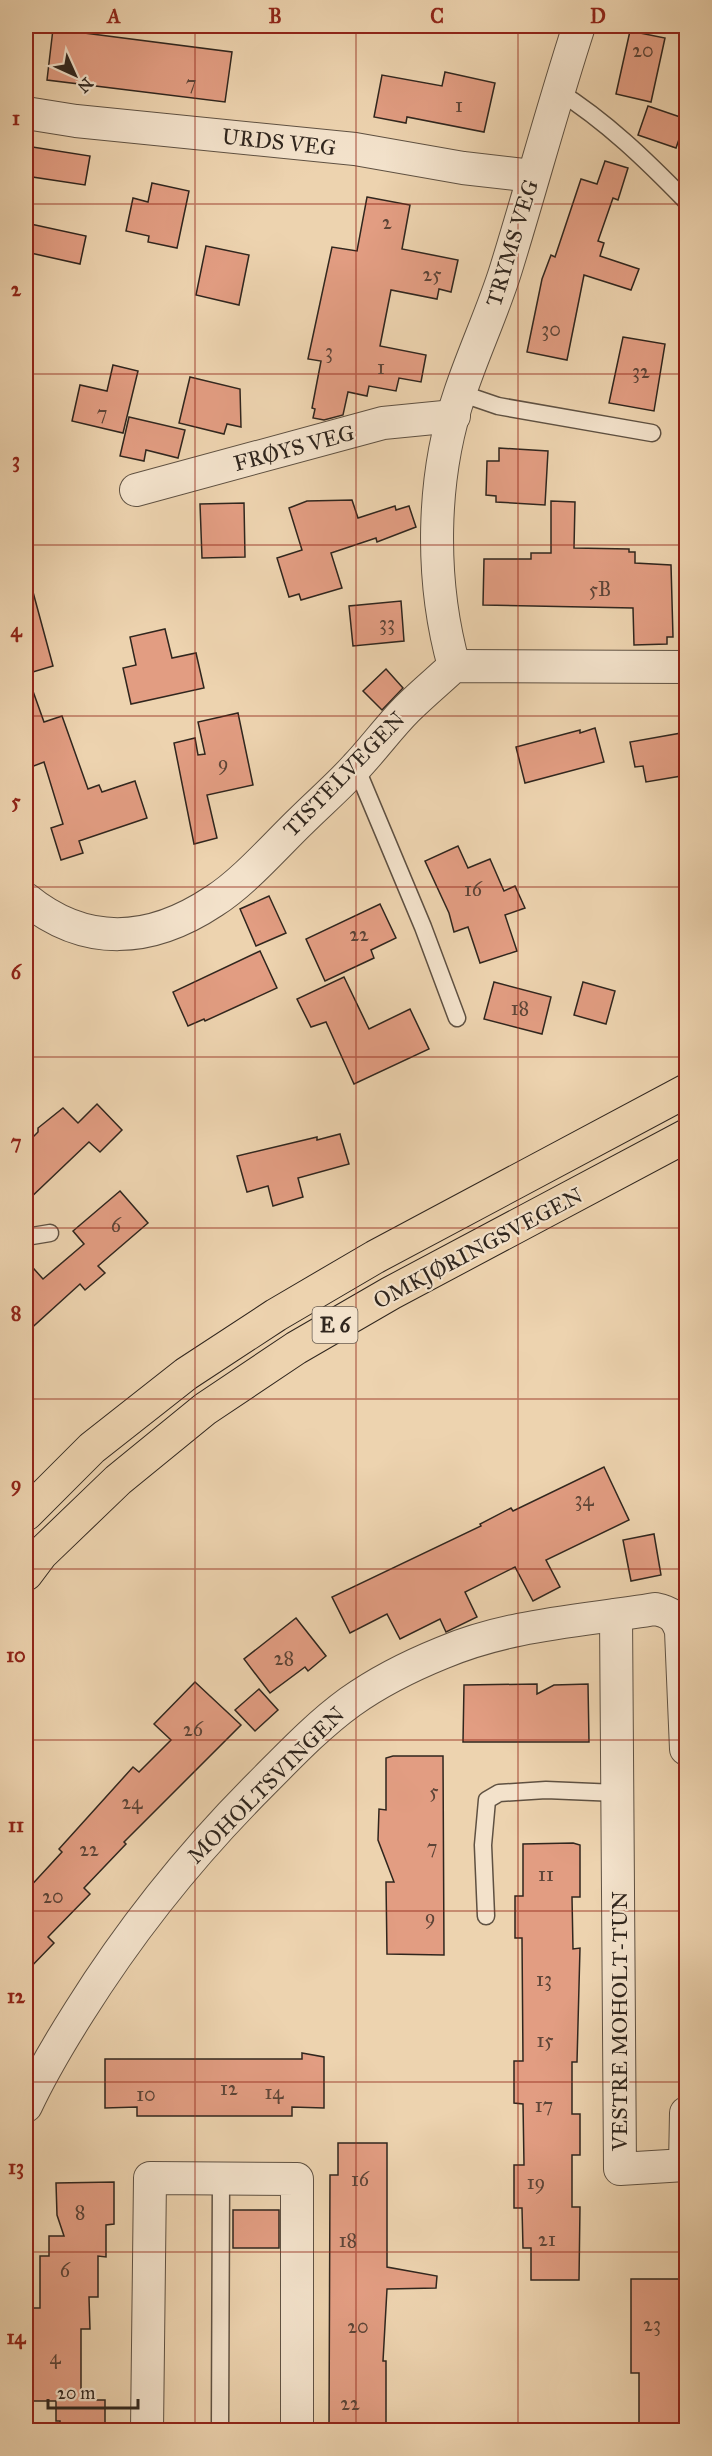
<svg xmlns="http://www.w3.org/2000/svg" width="712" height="2456" viewBox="0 0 712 2456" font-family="'IM FELL Great Primer',serif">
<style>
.building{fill:#e29d82;stroke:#30261e;stroke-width:1.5}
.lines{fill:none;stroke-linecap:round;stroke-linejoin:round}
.lane-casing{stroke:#5f5142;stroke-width:19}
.street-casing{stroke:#5f5142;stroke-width:34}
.highway-casing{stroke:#30261e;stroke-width:35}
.lane{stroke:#f3e2cb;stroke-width:16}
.street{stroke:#f3e2cb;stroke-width:32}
.highway{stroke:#edd3af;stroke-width:33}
.grid{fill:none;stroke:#8f2418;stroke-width:1.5;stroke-opacity:0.55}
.labels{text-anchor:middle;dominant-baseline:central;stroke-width:4.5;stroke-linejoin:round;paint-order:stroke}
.number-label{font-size:20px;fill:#5c4437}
.shield{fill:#f3e2cb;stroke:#6a5e52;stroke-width:1.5}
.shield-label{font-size:21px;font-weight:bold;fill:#30261e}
.street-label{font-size:22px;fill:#30261e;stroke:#f3e2cb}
.neatline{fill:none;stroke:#8f2418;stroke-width:2}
.grid-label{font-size:20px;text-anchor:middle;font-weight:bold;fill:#8f2418}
</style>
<rect width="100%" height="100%" fill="#edd3af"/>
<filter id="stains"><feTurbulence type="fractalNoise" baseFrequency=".00333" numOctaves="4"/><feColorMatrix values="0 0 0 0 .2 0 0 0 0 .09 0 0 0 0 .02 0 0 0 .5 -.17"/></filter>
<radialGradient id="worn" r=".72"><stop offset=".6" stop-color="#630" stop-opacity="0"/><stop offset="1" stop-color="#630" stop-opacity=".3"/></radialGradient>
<!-- building -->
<g class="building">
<polygon points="53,29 232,52 225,102 47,80"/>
<polygon points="630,31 665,38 651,102 616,94"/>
<polygon points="445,72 495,83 484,132 407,117 406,123 374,117 382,75 442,86"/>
<polygon points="648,106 686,119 676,148 638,135"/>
<polygon points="26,146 90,156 85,185 26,176"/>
<polygon points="605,161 628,168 618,200 613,198 598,241 604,243 600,256 639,269 631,290 584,275 567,360 527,352 542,279 551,255 555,257 581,179 597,184"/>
<polygon points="152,183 189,191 177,248 148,242 149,236 126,231 133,198 148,202"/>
<polygon points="367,197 410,205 402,249 458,260 451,292 439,289 437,299 391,290 380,346 426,355 421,382 399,378 396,391 369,386 367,396 348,392 343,415 324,420 313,418 315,409 312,408 321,361 308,359 332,247 357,251"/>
<polygon points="26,223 86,236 80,264 26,252"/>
<polygon points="206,246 249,255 239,305 196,295"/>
<polygon points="623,337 665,344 654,411 609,403"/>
<polygon points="113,365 138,371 123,433 72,421 80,385 107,391"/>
<polygon points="190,377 240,389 241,427 227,424 224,434 179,423"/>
<polygon points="129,417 185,430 178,458 146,450 144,461 120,456"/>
<polygon points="499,448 548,451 545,505 496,502 496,496 486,495 487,461 499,461"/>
<polygon points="352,500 358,518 395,506 396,510 409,506 416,527 377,542 376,538 331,553 342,588 301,600 299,594 289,597 277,558 302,550 289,508 307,501"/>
<polygon points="551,501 575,502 574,548 629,549 629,552 635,552 635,563 671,565 673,637 667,637 667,644 634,645 633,608 483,605 484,559 531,559 531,553 551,553"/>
<polygon points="244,503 245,557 202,558 200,504"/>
<polygon points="33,592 53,666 26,674 26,593"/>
<polygon points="401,601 404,641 353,646 349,606"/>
<polygon points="165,629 172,658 196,653 204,688 131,704 123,668 136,665 130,637"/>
<polygon points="386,669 403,688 382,710 363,691"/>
<polygon points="26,680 29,680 44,722 62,716 88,789 99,785 102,792 135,781 147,818 79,841 83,853 61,860 51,828 63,824 44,762 26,769"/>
<polygon points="238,713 253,785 207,795 217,838 194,844 174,743 195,738 198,755 205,754 198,722"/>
<polygon points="595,728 604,762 525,783 516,747 580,730 580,733"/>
<polygon points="687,732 687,775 646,782 643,766 635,767 630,742"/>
<polygon points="458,846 468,868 490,859 504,891 515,886 525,908 505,915 517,951 480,963 468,927 454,932 449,913 425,861"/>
<polygon points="269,896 286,933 256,946 240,909"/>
<polygon points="380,904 396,938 371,950 374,958 325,981 306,939"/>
<polygon points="260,951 277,988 205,1021 204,1019 188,1026 173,992"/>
<polygon points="344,977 369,1029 410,1009 429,1049 354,1084 326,1022 311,1027 297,999"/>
<polygon points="494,982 551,997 542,1034 484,1019"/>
<polygon points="583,982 615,991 606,1024 574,1015"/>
<polygon points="97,1104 122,1130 100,1152 89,1142 26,1202 26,1144 38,1132 38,1128 63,1108 78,1123"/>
<polygon points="340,1134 349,1164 298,1178 303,1197 273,1206 268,1186 247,1192 237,1156 317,1137 317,1140"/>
<polygon points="120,1191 148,1223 98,1266 105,1273 85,1290 80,1284 26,1333 26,1260 43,1279 84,1244 73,1231"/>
<polygon points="604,1467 629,1520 546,1560 560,1587 533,1601 515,1567 465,1592 477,1617 446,1632 440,1619 400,1639 387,1614 350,1633 332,1597 481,1526 480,1524 511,1508 513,1511"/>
<polygon points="654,1534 661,1575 631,1581 623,1540"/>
<polygon points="296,1618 326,1656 308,1671 305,1667 270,1693 244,1659"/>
<polygon points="195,1682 241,1725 124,1842 126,1844 84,1888 90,1894 48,1937 54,1943 26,1972 26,1891 62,1852 59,1849 133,1767 139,1772 171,1740 154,1724"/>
<polygon points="537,1684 537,1694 554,1685 588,1684 589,1742 463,1742 464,1685"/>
<polygon points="259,1689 278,1710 255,1731 235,1710"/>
<polygon points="393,1756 443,1756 444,1955 387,1954 386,1882 394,1882 378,1840 379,1809 386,1810 386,1758"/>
<polygon points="573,1843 580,1845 580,1897 572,1897 573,1949 580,1948 577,2062 572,2062 572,2114 580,2114 580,2155 572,2155 572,2207 580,2207 579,2280 531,2280 531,2248 523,2248 522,2208 514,2208 514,2165 524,2165 523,2104 514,2103 514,2061 523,2061 522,1938 515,1938 515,1896 523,1896 523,1844"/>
<polygon points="302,2053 324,2057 324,2108 292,2107 292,2116 137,2116 137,2107 105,2108 105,2059 302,2059"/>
<polygon points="338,2143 387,2143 387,2267 437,2276 436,2288 387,2289 383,2361 386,2361 386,2430 329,2430 330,2175 338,2175"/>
<polygon points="114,2182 114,2224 106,2225 106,2257 98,2256 98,2297 89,2297 90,2329 81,2329 81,2400 105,2400 105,2430 60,2430 60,2421 56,2421 56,2401 26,2401 26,2328 32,2328 32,2308 40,2308 40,2256 49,2256 49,2236 64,2236 57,2215 56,2183"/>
<rect x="233" y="2210" width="46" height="38"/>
<polygon points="631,2279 685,2279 687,2430 639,2430 639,2373 631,2373"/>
</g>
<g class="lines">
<defs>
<g id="lane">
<path d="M558,91C606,121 647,161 686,201"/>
<polyline points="460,393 498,406 652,433"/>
<polyline points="356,767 423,927 457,1018"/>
<polyline points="26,1237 50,1233"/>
<polyline points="486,1916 483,1845 487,1800 499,1793 546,1790 617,1793"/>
<polyline points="220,2430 221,2178"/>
</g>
<g id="street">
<polyline points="26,113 76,121 355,149 463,168 532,176"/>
<polyline points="136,490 383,423 454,416"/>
<path d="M454,666C430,580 431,478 460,393C474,351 493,311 506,269C531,188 553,106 579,26"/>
<path d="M26,899C86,948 151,943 214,901C243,883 276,845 301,821C319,803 339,786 356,767C374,748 389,727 407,709C422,694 439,680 454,666L686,667"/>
<polyline points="616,1615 620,2169 685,2165 686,2113"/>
<path d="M26,2106C41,2074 60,2042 79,2012C131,1929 191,1854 260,1785C289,1756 317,1726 350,1702C378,1682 410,1666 442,1653C510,1624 583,1621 655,1609C670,1612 676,1616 681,1631L686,1749"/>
<polyline points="147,2430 150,2178 297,2179 297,2430"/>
</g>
<g id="highway">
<polyline points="26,1514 92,1448 186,1374 276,1315 375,1257 686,1091"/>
<polyline points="26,1574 41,1554 118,1480 205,1409 296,1348 391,1293 686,1136"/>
</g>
</defs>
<!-- lane casing -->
<use href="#lane" class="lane-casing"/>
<!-- street casing -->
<use href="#street" class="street-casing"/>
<!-- highway casing -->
<use href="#highway" class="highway-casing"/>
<!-- lane -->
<use href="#lane" class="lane"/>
<!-- street -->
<use href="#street" class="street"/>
<!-- highway -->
<use href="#highway" class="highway"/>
</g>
<!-- grid -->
<path class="grid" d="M195,26V2430M356,26V2430M518,26V2430M26,204H686M26,374H686M26,545H686M26,716H686M26,887H686M26,1057H686M26,1228H686M26,1399H686M26,1569H686M26,1740H686M26,1911H686M26,2082H686M26,2252H686"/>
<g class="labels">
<!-- number labels -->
<g class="number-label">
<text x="643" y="50">20</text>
<text x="191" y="83">7</text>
<text x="459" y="105">1</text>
<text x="387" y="222">2</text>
<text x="432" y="274">25</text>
<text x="551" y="329">30</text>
<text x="329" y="351">3</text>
<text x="381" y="367">1</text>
<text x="641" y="371">32</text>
<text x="102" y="413">7</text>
<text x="600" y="589">5B</text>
<text x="387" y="623">33</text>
<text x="223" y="763">9</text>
<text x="473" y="889">16</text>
<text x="359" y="934">22</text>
<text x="520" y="1008">18</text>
<text x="116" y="1225">6</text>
<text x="584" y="1499">34</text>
<text x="284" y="1658">28</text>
<text x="193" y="1729">26</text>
<text x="434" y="1791">5</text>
<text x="132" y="1802">24</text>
<text x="432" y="1847">7</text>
<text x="89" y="1849">22</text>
<text x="546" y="1874">11</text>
<text x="53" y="1896">20</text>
<text x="430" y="1917">9</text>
<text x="544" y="1979">13</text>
<text x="545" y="2040">15</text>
<text x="229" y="2088">12</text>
<text x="274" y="2092">14</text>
<text x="146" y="2094">10</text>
<text x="544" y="2105">17</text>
<text x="360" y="2179">16</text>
<text x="536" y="2182">19</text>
<text x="80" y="2212">8</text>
<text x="547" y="2239">21</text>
<text x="348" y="2240">18</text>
<text x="65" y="2270">6</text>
<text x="652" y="2324">23</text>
<text x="358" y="2326">20</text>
<text x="55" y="2357">4</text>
<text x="350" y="2403">22</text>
</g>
<!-- shield labels -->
<rect class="shield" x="312.5" y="1307" width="45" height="36" rx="4.5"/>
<g class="shield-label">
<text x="335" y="1325">E 6</text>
</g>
<!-- street labels -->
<g class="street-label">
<text transform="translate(279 142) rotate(6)">URDS VEG</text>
<text transform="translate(512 243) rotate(-73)">TRYMS VEG</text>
<text transform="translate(294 448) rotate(-15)">FRØYS VEG</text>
<text transform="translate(344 774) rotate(-46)">TISTELVEGEN</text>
<text transform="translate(478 1248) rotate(-28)">OMKJØRINGSVEGEN</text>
<text transform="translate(266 1785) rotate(-45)">MOHOLTSVINGEN</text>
<text transform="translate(619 2021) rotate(-90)">VESTRE MOHOLT-TUN</text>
</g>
</g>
<!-- margin -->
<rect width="712" height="2456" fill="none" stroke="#edd3af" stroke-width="66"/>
<!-- north arrow -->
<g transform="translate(75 75) rotate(135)" stroke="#f3e2cb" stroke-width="4.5" paint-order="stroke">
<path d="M0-4.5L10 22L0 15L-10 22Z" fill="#30261e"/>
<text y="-9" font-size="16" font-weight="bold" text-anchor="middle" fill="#30261e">N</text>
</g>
<!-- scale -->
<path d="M48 2399v9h90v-9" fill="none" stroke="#30261e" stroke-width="3"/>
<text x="57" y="2399" font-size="18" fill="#30261e" stroke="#f3e2cb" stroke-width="4.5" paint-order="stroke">20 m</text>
<rect x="33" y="33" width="646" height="2390" class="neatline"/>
<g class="grid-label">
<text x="114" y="23">A</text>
<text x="275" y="23">B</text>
<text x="437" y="23">C</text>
<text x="598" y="23">D</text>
<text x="16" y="125">1</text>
<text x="16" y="296">2</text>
<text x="16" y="467">3</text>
<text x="16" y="637">4</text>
<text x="16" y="808">5</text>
<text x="16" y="979">6</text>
<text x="16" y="1149">7</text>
<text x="16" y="1320">8</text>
<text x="16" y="1491">9</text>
<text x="16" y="1662">10</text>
<text x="16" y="1832">11</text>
<text x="16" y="2003">12</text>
<text x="16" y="2174">13</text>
<text x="16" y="2344">14</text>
</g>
<rect width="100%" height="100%" filter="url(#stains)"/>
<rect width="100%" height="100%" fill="url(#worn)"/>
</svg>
